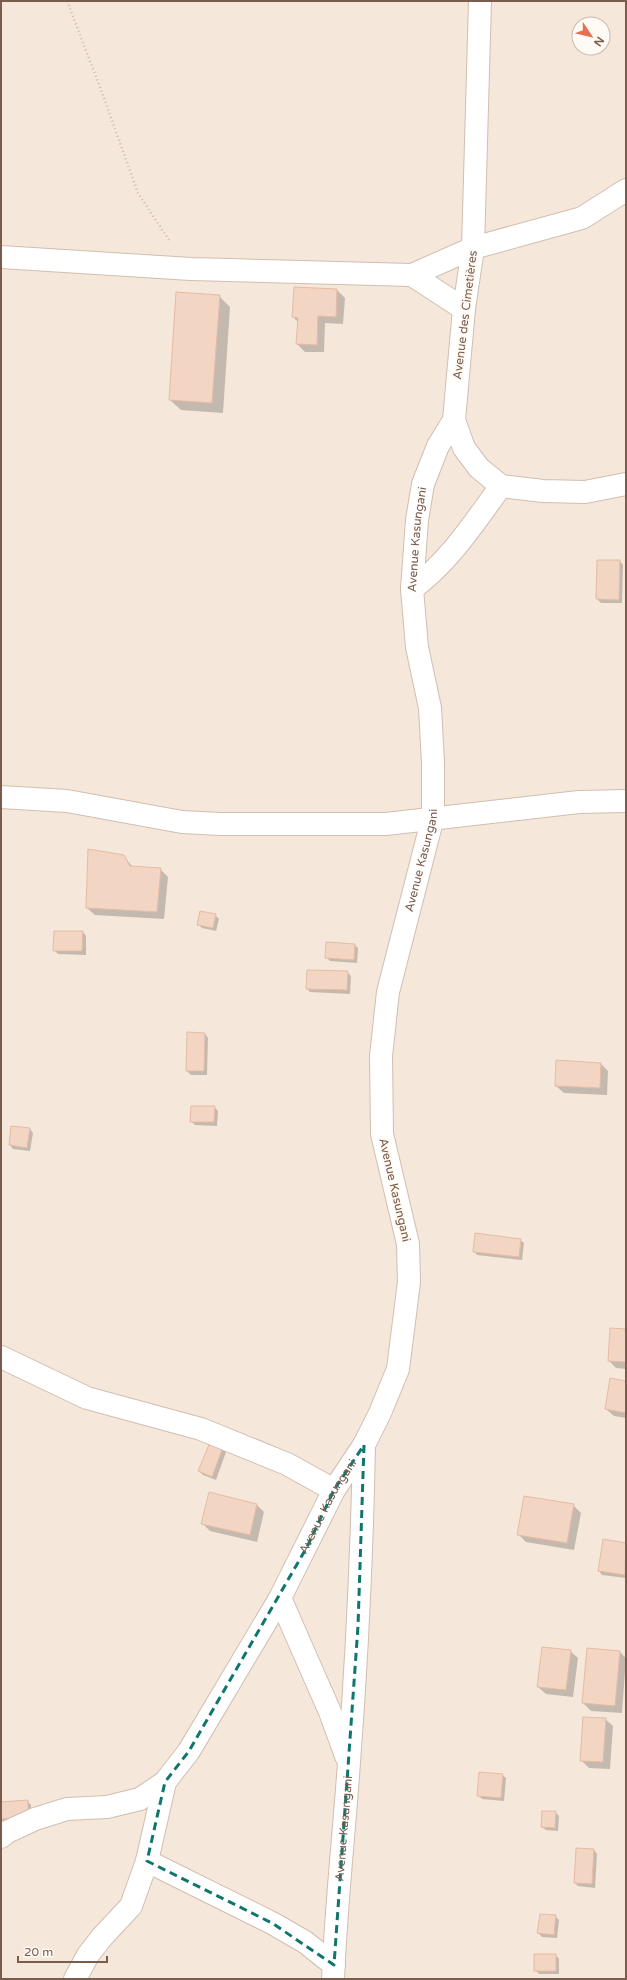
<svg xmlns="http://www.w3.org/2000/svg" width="627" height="1980" viewBox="0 0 627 1980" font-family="'Varela Round',sans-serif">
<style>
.residential{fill:#f5e8da;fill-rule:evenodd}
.shadow{fill:#0003}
.building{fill:#f3d5c3;stroke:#e6bba3}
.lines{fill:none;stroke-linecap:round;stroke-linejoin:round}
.minor-casing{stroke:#d1beb0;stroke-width:24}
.tertiary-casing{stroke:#d1beb0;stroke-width:24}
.path{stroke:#d9b8a5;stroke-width:2.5;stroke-dasharray:1 3;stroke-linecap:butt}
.minor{stroke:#fff;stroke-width:22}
.tertiary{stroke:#fff;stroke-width:22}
.marked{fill:none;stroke:#0f766e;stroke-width:3;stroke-dasharray:8 5;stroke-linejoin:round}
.labels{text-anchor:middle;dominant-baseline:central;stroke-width:3.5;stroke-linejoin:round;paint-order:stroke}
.street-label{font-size:12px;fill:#7a5c4d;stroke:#fffaf3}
</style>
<rect width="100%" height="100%" fill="#fdf6ec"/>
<!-- residential -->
<path class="residential" d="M1,1H626V1979H1ZM579,24H603V48H579Z"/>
<!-- shadow -->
<g class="shadow">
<polygon points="295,288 337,290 345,298 343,324 325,323 324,352 305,352 297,344 298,322 293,317"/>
<polygon points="219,296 230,307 223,413 181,410 170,400"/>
<polygon points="620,561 623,565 622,603 601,603 597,599"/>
<polygon points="123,856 133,867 160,869 168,877 164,919 95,915 87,908"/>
<polygon points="215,915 219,919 216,931 202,928 198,924"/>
<polygon points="83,932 86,936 86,955 58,954 54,950"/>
<polygon points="354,944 358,948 357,963 330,961 326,957"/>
<polygon points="347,972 351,976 350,994 310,992 307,989"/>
<polygon points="205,1034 208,1038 207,1075 191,1075 187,1071"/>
<polygon points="601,1064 608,1071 607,1095 564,1093 556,1086"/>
<polygon points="214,1107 218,1111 217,1126 195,1125 191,1121"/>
<polygon points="30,1129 33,1133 30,1151 13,1149 10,1145"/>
<polygon points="520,1240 524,1243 522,1260 477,1255 474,1251"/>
<polygon points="626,1330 626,1369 616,1368 609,1361"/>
<polygon points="626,1382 626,1418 614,1416 606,1409"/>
<polygon points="223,1448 226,1452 216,1480 203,1475 199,1471"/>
<polygon points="257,1505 264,1512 257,1542 210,1531 202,1523"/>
<polygon points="573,1505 581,1513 574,1550 526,1542 518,1534"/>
<polygon points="603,1541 626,1544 626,1578 602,1575 599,1571"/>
<polygon points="570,1651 578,1658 573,1697 546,1694 538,1687"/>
<polygon points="620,1652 626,1658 622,1713 591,1711 583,1703"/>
<polygon points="605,1719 613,1726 610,1769 589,1768 581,1760"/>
<polygon points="502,1775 506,1778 504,1801 482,1799 478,1795"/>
<polygon points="27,1801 31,1805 31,1821 5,1822 1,1819 1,1803"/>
<polygon points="555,1812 559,1816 558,1831 546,1830 542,1827"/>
<polygon points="594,1850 597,1854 595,1888 578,1886 575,1883"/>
<polygon points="555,1916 559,1920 557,1938 542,1937 538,1933"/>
<polygon points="556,1955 559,1959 559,1974 539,1974 535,1970"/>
</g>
<!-- building -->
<g class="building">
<polygon points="294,287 337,289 336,317 318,316 317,345 296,344 298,318 292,317"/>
<polygon points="176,292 220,295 212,403 169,400"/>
<polygon points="597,560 620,560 619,600 596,599"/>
<polygon points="88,849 124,855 130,866 161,868 157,912 86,908"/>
<polygon points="200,911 216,914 213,928 197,925"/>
<polygon points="54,931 83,931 82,951 53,951"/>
<polygon points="326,942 355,944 354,960 325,958"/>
<polygon points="307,970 348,971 347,990 306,989"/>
<polygon points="187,1032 205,1033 204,1071 186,1071"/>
<polygon points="556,1060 601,1063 600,1088 555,1086"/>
<polygon points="191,1106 215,1106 214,1122 190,1122"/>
<polygon points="11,1126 30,1128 27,1148 9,1145"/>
<polygon points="475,1233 521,1239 519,1257 473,1252"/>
<polygon points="610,1328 626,1329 626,1362 608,1361"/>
<polygon points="610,1378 626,1381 626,1413 605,1409"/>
<polygon points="210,1442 223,1447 212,1477 198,1471"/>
<polygon points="209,1492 257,1504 250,1535 201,1524"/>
<polygon points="524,1496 574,1504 567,1543 517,1535"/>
<polygon points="603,1539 626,1543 625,1575 598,1571"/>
<polygon points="542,1647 571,1650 566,1690 537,1687"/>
<polygon points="587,1648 620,1651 615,1706 582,1703"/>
<polygon points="583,1717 606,1718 603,1762 580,1761"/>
<polygon points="479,1772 503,1774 501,1798 477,1796"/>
<polygon points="28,1800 28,1818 1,1819 1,1802"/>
<polygon points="542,1811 556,1811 555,1828 541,1827"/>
<polygon points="576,1848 594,1849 592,1884 574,1883"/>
<polygon points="540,1914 556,1915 554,1935 537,1933"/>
<rect x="534" y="1954" width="22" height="17"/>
</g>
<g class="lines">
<defs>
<g id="minor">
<polyline points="1,257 191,269 412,275 473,248 582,218 626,190"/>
<polyline points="412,275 464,309"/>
<path d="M412,589C449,562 474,523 501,486"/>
<polyline points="1,797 67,801 182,822 221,824 386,824 579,802 626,801"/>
<polyline points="1,1357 87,1398 201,1429 287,1464 334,1490"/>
<polyline points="280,1598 330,1712 346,1756"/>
<path id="s1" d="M1,1837L7,1832L35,1819L67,1809L107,1807L140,1799L165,1782L189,1751L280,1598L334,1490L364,1445L380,1413L398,1369L409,1282L408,1244L382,1134L381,1056L388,992L433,817V763L430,708L417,647L412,589L417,520L423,484L438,446L454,420"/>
<polyline points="147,1861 272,1923 305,1942 334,1965"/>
<polyline points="75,1979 88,1955 102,1937 131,1906 147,1861 165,1782"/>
<path id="s2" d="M333,1979C336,1906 344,1835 349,1762C357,1657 362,1551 364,1445"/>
</g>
<polyline id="tertiary" points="480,1 473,248 464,309 454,420 464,448 479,468 501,486 543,491 585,492 626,484"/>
</defs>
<!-- minor casing -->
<use href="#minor" class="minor-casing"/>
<!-- tertiary casing -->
<use href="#tertiary" class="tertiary-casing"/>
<!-- path -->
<polyline class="path" points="67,1 100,87 138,193 169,240"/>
<!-- minor -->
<use href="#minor" class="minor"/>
<!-- tertiary -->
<use href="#tertiary" class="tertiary"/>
</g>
<!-- marked area -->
<path class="marked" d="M364,1445L358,1626L334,1965L272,1923L147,1861L165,1782L189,1751L307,1547L334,1490Z"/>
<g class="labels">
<!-- street labels -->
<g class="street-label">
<text transform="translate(465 315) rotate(-83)">Avenue des Cimetières</text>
<text stroke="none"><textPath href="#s1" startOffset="1493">Avenue Kasungani</textPath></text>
<text stroke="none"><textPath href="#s1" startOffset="1169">Avenue Kasungani</textPath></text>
<text transform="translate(395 1190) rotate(77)">Avenue Kasungani</text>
<text stroke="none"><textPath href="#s1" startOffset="497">Avenue Kasungani</textPath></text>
<text stroke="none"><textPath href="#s2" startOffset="151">Avenue Kasungani</textPath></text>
</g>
</g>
<!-- border -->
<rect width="627" height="1980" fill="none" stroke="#7a5c4d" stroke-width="4"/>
<!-- north arrow -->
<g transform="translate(591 36) rotate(125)"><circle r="19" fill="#fffaf3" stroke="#cabbb1"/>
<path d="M0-3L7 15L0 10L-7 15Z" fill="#e76f51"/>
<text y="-6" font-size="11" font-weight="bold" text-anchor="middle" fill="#7a5c4d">N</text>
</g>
<!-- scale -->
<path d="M18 1956v6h89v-6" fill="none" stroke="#7a5c4d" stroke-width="2"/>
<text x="24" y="1956" font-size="12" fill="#7a5c4d" stroke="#fffaf3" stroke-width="3" paint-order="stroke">20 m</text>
</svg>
